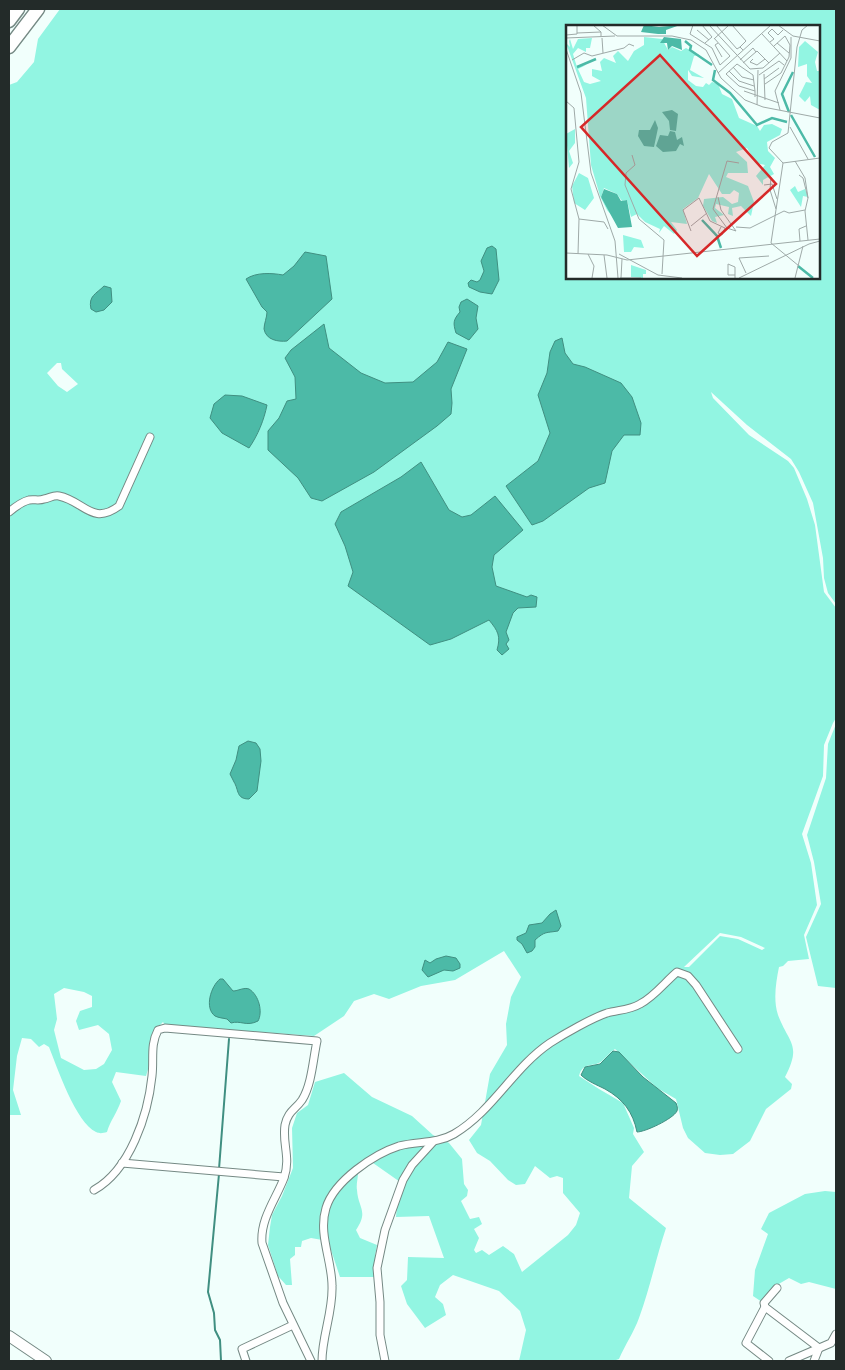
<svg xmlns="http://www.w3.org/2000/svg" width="845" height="1370" viewBox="0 0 845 1370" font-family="Jost,sans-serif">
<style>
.green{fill:#92f5e2;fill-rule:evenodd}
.water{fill:#4cbaa7;stroke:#408f81}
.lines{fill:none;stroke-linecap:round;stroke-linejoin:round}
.stream{stroke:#408f81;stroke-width:2}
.street-casing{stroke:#758984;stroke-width:9}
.secondary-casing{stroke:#758984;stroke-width:12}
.highway-casing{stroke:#758984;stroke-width:15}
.street{stroke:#fff;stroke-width:7}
.secondary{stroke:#fff;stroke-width:10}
.highway{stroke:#fff;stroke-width:12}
.inset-river{fill:none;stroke:#4cbaa7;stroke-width:2.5}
.inset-road{fill:none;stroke:#9faaa8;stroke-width:1}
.view{fill:#d62828;fill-opacity:0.15;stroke:#d62828;stroke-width:2.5}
.inset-edge{fill:none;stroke:#232b29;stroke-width:2.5}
</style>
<rect width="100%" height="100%" fill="#f1fffc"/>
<!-- green -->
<g class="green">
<path d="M60,9H836V604L828,593L824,578L823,558L813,503L799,472L791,459L747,425L711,392L713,398L749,435L788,461L794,468L807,499L815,525L824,592L836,608V718L833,723L824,745L823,776L802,834L811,863L817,905L804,935L809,959L788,961L783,966L779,967C776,982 773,1000 778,1015C789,1044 802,1044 785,1077L792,1084L791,1089L766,1109L750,1141L733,1154L720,1155L705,1153L688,1138L683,1128L676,1099L657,1088L615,1049C610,1052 607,1057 602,1061C593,1068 583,1061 579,1076L599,1089L623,1103L634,1128L633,1134L644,1152L632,1166L629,1198L666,1228C656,1258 650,1288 639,1318C634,1332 625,1345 619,1359L613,1361H519L526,1330L520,1311L499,1291L453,1275L440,1285L435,1297L443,1304L446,1315L425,1328L407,1304L401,1286L407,1280L408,1257L444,1258L429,1216L396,1217L397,1205L403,1184L373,1163L358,1173C358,1178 356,1185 357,1190C358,1208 369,1211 356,1230L360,1238L377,1245L375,1256L376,1277H340L328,1241L311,1238L302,1241L301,1247H295V1255L290,1259L292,1285H286L278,1276L268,1245L270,1227L272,1215L282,1196L293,1168L292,1128L297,1113L308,1105L315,1082L344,1073L372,1097L412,1116L433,1135L449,1143L462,1159L464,1184L468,1190L467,1196L461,1201L470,1219L479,1217L482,1224L474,1229L479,1238L474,1250L476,1253L482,1250L489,1255L503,1246L514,1254L522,1272L568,1235L576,1225L580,1213L563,1193V1178L557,1176L550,1178L535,1166L525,1184L516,1185L508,1180L490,1161L477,1153L469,1140L481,1125L490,1074L507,1045L506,1024L511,997L521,977L504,951L455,980L421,986L389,999L374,994L354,1001L344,1016L314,1036L165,1025L163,1022L152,1033L149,1066L146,1076L116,1072L112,1082L121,1101C117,1113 110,1121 107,1132C103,1133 100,1134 96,1132C76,1123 57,1067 49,1047L44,1044L39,1047L31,1039L22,1038L17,1056L13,1090L21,1115H9V85L17,82L34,62L38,39ZM568,26H819V278H568ZM57,363H61L62,369L78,384L67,392L58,386L47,373ZM720,933L741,937L765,948L762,950L738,939L720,936L689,967H684ZM64,988L84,992L92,996V1007L80,1011L76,1021L79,1030L98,1025L109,1034L112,1050L104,1064L96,1069L84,1070L61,1058L54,1030L57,1019L54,994Z"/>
<polygon points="836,724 836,988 818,986 806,937 821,904 814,862 807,835 826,778 828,744"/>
<polygon points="825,1191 836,1192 836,1289 809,1282 801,1284 789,1278 777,1285 762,1302 753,1296 755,1270 768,1234 761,1229 769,1213 805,1194"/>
</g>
<!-- water -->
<g class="water">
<polygon points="492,246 496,249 499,280 492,294 480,292 469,287 468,283 471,280 477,282 480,280 484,271 481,261 487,248"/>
<path d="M305,252L326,256L332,299L287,341C278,342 266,340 264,329C264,324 267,317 267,312L262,307L246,279C256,272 272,273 283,275L294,266Z"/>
<path d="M104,286L111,288L112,302L104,310L96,312L91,309C88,296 96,294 104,286Z"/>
<path d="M467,299L478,306L476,318L478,329L469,340L456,333C453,323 453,320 460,312L459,307L461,302Z"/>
<polygon points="324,324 329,348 361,373 385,383 413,382 437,362 448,342 467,349 451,389 452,403 451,414 437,426 374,472 322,501 311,498 298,478 268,450 268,431 279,418 287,401 296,399 295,377 285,358 291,350"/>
<polygon points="562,338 565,353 573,364 585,367 621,383 632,397 641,423 640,435 624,435 612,451 605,483 589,488 543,521 532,525 506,486 538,461 550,433 538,395 547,373 550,352 555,341"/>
<path d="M225,395L242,396L267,405C264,420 258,435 249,448L222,433L210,418L214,404Z"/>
<path d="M421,462L449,510L462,517L471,515L495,496L523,530L494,555L492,567L496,586L527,597L531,595L537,597L536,607L518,608L513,613L506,632L509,640L506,644L509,649L502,655L497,650C501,636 498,631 489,620L451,639L430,645L348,586L353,572L345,546L335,524L341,512L401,477Z"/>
<path d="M248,741L256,743L260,749L261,761L257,791L249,799C236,799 239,790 234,782C233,779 231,777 230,774L236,760L239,746Z"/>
<path d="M556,910L561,926L558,931C546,933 545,931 535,940V947L532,951L527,953L522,944L517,940V937L526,933L529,925L542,923L550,914Z"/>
<polygon points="446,956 456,958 460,964 460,968 453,971 444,970 428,977 422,970 425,960 430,963 436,959"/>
<path d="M220,979H223L233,991C238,991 244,987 249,989C259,995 263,1012 258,1021C246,1027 241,1020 231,1023L227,1019C223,1018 219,1018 215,1016C204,1008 211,986 220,979Z"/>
<path d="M613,1051L619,1052L643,1077L676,1103C677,1106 678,1108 677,1111C673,1119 645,1132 637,1132C633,1112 623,1099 605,1089C597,1085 587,1081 581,1075L585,1067L600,1064Z"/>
</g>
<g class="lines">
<!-- stream -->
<g class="stream">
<polyline points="219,1169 229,1039"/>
<polyline points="219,1174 208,1292 214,1313 215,1330 220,1340 221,1361"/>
</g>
<defs>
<g id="street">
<path d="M9,512C15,507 21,502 29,500C34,499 39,501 44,499C50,498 53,495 59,496C84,501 92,526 119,506L150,437"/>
<polyline points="122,1163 284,1177"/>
<path d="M94,1190C130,1170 148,1115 152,1076C154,1059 150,1045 158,1030L165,1028L317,1041C313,1059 312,1084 302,1100C295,1110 288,1111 285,1125C282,1144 291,1157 284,1178C276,1199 260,1219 262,1243L283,1303L311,1361"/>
<polyline points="765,1307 819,1348 814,1361"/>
<polyline points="246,1361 242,1349 293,1325"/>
<path d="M322,1361C322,1336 333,1312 332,1286C332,1260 318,1234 326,1208C334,1181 374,1154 399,1146C418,1141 437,1144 454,1134C493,1111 513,1068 550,1043C564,1034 592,1018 607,1013C618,1010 630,1010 640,1004C654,997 665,982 677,972L688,976L696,985L738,1049"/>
<polyline points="385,1361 380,1335 380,1302 377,1268 385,1230 403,1180 412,1165 433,1142"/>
<polyline points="769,1361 746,1343 765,1307 764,1303 777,1288"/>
<polyline points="789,1361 831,1343 836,1334"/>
</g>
<polyline id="secondary" points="9,1336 46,1361"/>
<g id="highway">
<polyline points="9,21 18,9"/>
<polyline points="9,47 38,9"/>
</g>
</defs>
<!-- street casing -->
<use href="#street" class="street-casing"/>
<!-- secondary casing -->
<use href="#secondary" class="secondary-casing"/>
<!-- highway casing -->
<use href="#highway" class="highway-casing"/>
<!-- street -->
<use href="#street" class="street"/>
<!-- secondary -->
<use href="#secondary" class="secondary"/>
<!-- highway -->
<use href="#highway" class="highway"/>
</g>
<!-- overview -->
<g transform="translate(566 25)">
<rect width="254" height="254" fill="#f1fffc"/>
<path d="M78,12L96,14L102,25L106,22L115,26L120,23L133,30L128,31L124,45L138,53L126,51L122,45V55L130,61L137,62L140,58L143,60L146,57L152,59L156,69L166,74L173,93L191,101L194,106L198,100L206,99L216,104L214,110L201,117L202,126L209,133L204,142L208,149L197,155V160L190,151L199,140L190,138L181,123L170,127L181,137L182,148H162L160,152L182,161L188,177L185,191L175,181L166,183L167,191L162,189L163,182L150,179L149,183L158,190L149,192L151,198L146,196L137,181L138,174L157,172L166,179L172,177L173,168L168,165L164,169H156L143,149L132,173L117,184L121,199L105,197L111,205L108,209L98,201L93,208L94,204L79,197L71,189L65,192L61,175L56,176L51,169L38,163L35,172L40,178L47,192L41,185L34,171L25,140L20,73L0,18L4,22L3,16L4,14L7,24L12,14L26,13L24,23H20V27L12,23L7,29L11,42L20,40L12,44L18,57L24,59L35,56L26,51V44L36,46L34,37L38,33L50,38L47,31L52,26L62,36L68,26L78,20ZM239,16L252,27L249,37L251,46H254V85L245,80L244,71L239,77L233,71L240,57L246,58L241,51V39L232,42L233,22ZM9,104V118L3,126L7,138L3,143L0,109ZM13,148L22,153L28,173L19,185L8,178L6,161ZM229,161L232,167L239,164L242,172L237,171L235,182L224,165ZM57,210L75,215L78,223L68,222L65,227H58ZM65,240L80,245V249H77V253L65,252Z" fill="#92f5e2"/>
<path d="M78,0L93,2L114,0L100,5V9H92L75,7ZM98,12L115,14L116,25L106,21L102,25L101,18H94ZM106,85L112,89L110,106L104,105L103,96L96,87ZM89,95L92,103L88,122L78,121L72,111L73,105H84ZM104,106L109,107L111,115L116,112L118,121L114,119L110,126L97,127L90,121L94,110L102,111ZM38,164L51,169L55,176L61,175L66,202L52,203L35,172Z" fill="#4cbaa7"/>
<path class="inset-river" d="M119,16L125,21L124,25L146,40M11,42L30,34M149,45L147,55L164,68L191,100L206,93L221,97M223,87L216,69L227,47M225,90L249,132M136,195L151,211L155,223M232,241L247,253"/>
<path class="inset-road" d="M27,0L35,7V12M36,0L51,11H106L125,15L140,25L155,53L179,75L197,82L254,93M127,0L124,9L146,23L154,40L164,31L148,13M136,0L146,12L139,18M143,0L184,44L197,43L214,28M150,0L171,24L174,22L177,25M166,0L180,16L174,22M212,0L227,11L254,16M131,5L143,15M11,8L35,7M196,9L221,36M0,10L11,9V0M0,13L49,11M36,13L37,28M148,14L163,0M204,17L208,14L202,8L206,4L212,10L217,5M152,18L149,20L156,32M211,18L223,28M0,24L15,68L25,148L49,216L52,253M187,34L184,37L191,40L199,34M6,35L18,28L26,31L58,23L63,19L68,21M174,35L187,23L190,27M177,38L191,26L203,38M167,42L176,52L188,55M163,46L173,56L188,61M152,48L205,0M198,49L199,75M193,50L213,36L218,40M198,54L213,43M199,59L215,48L223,32L224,20L219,11L208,21M178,66L213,78M189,72V66L187,50L171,39L160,49L173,61L189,66M0,76L8,83L13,137L5,164L13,194L12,229M191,80L192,45M214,85L209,66L225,33V12M224,102L242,134M66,130L69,140L60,148L59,160L73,194L98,215L96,249M229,136L239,153L242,173M217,138L254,133M233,150L237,153L242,173L239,186L242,215M205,152L204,165L210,184M198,160L206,159L211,174M152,172L155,185L170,206L161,203L147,184L161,136L173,138M13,194L38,197L42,204M125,201L141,188M155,202L152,208L156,210L159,203M170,202L184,203L218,186L223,188L239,185M125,206L117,185L133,173L144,196L161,204M234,216L233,204L240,201M0,228L41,230L61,235L254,214M22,229L28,241L26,253M53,229L92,250L116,253M38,230L41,253M233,241L205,218L217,138L203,123L206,117L222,108L231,22L236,5L242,0M180,248L173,233L203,231M54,253H75M55,253L56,234M169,253V242L162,239V250H169M173,253L243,219L254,216M229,253L237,221"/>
<path class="view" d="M94,30L210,159L131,231L15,102Z"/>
<rect width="254" height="254" class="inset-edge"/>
</g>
<!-- border -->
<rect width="845" height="1370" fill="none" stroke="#232b29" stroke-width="20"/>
</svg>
